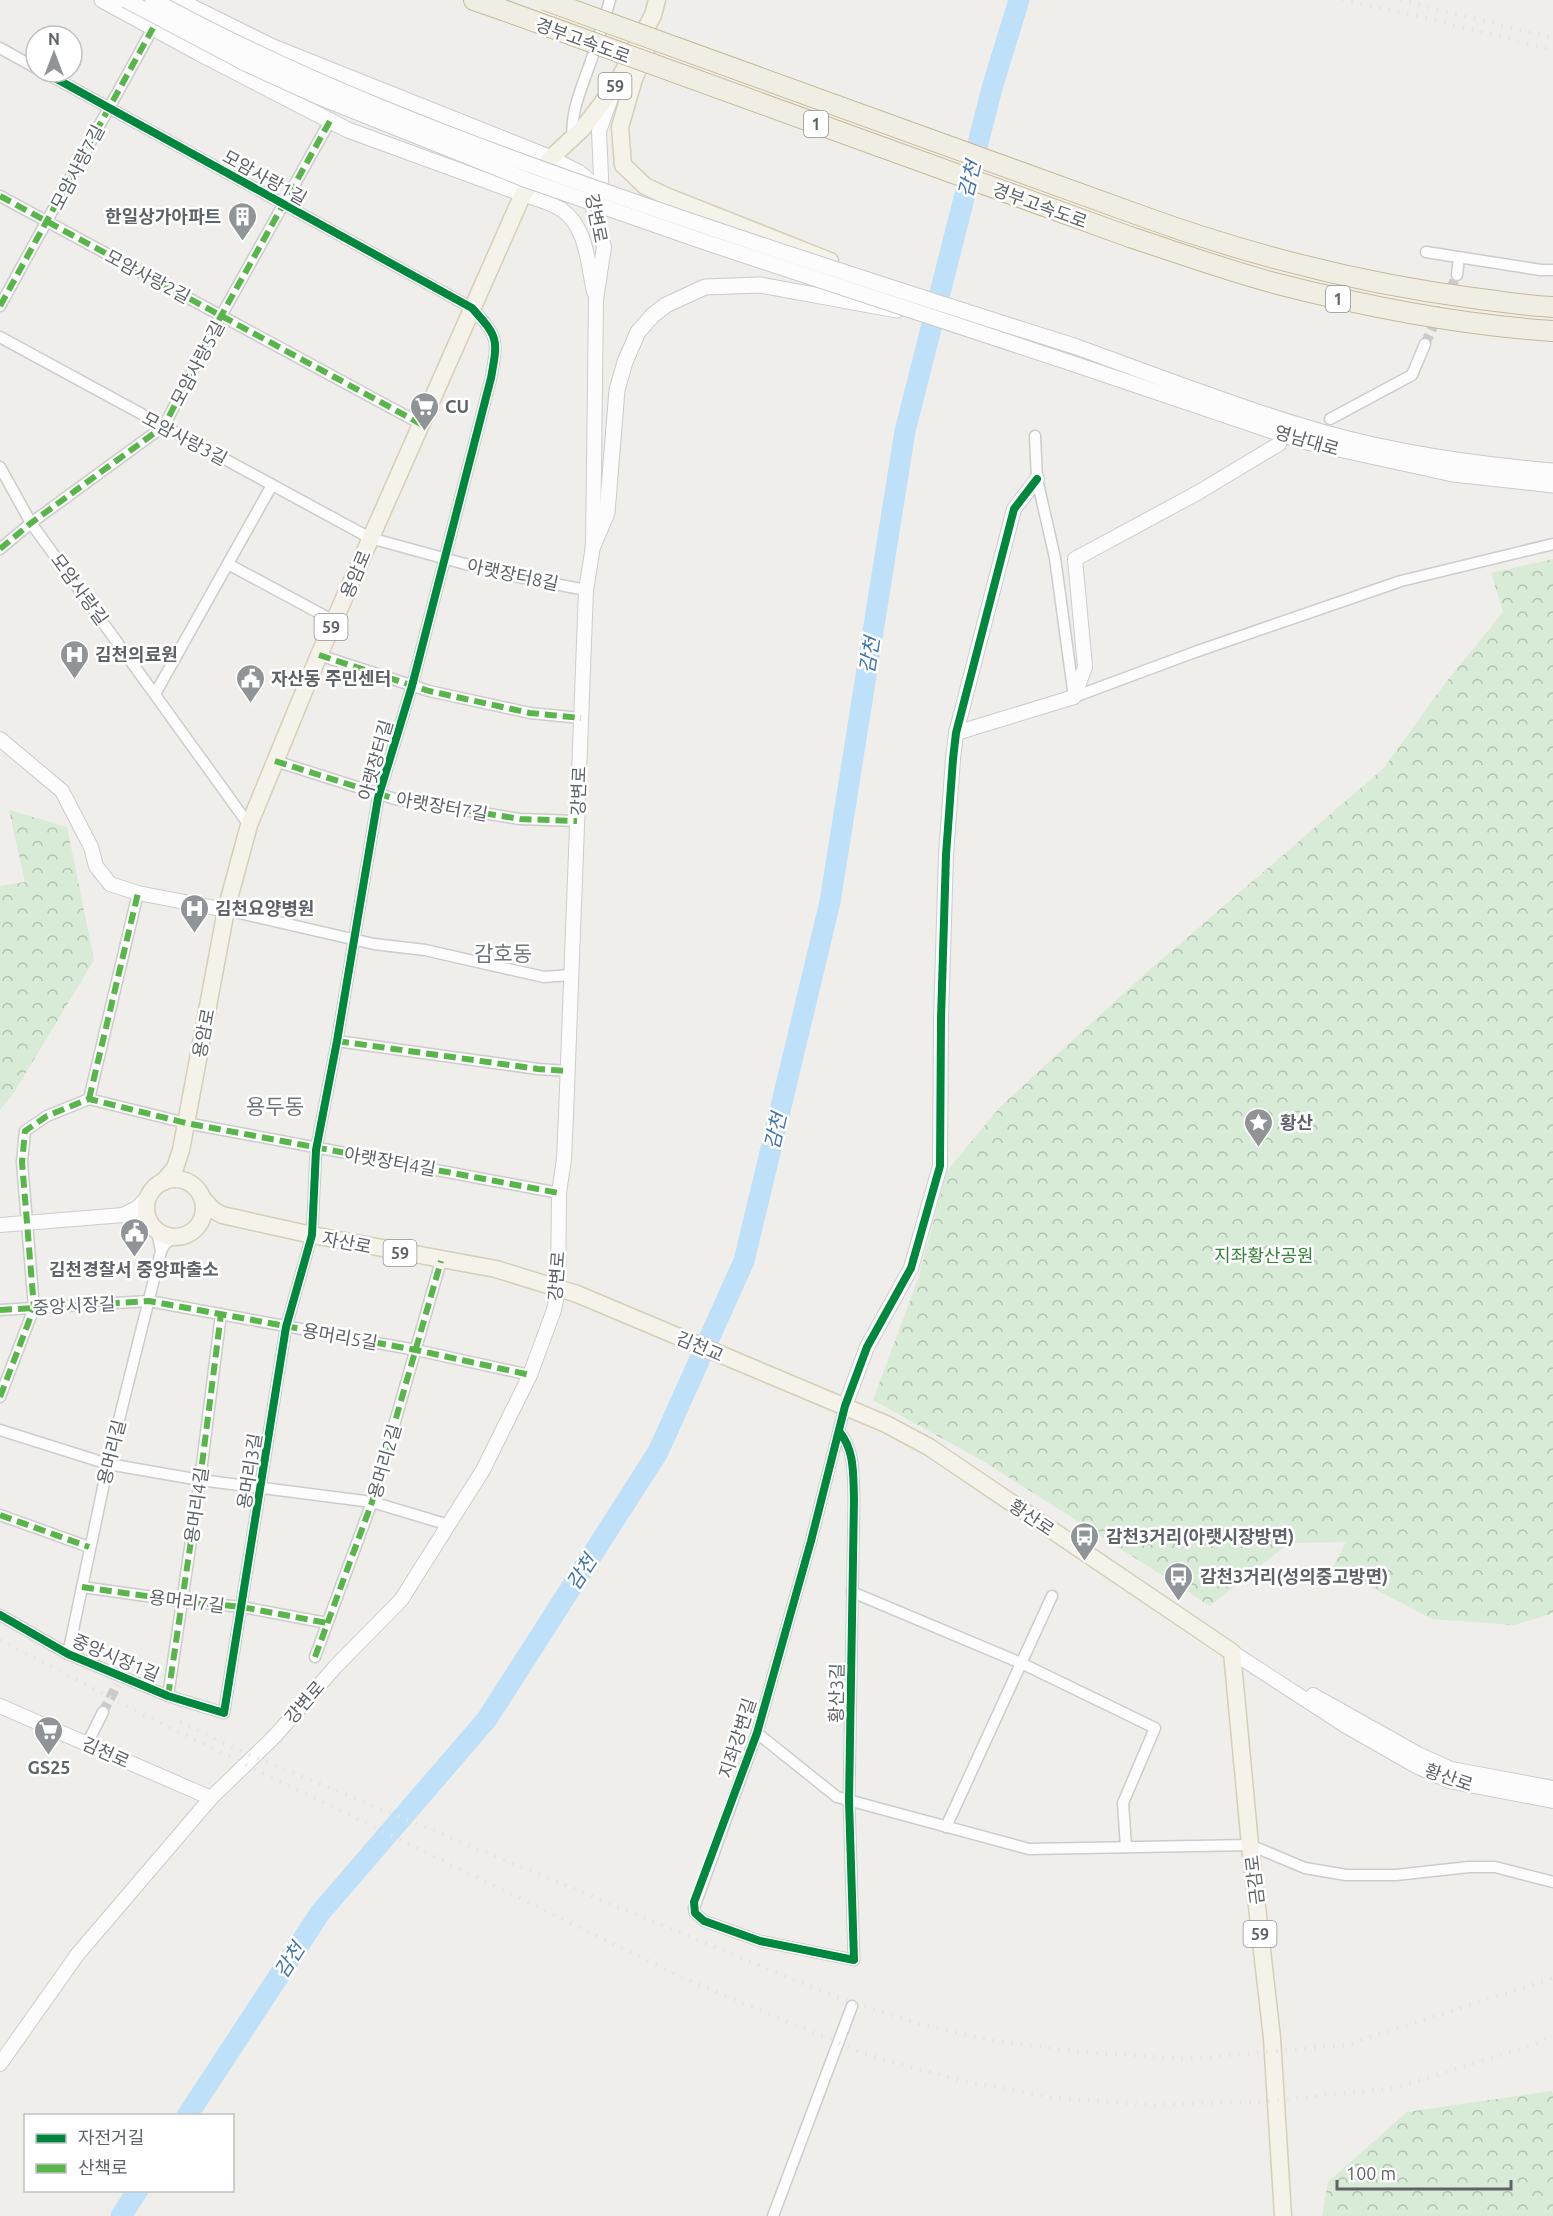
<svg xmlns="http://www.w3.org/2000/svg" width="1553" height="2216" viewBox="0 0 1553 2216" font-family="Ubuntu,'Noto Sans KR',sans-serif">
<style>
.forest{fill:url(#forest-crowns)}
.lines{fill:none;stroke-linecap:round;stroke-linejoin:round}
.river{stroke:#bfe0f9;stroke-width:21}
.minor-tunnel{stroke:#cbcbca;stroke-width:10;stroke-dasharray:10 5;stroke-linecap:butt}
.minor-casing{stroke:#cbcccc;stroke-width:13}
.tertiary-casing{stroke:#cbcccc;stroke-width:16}
.secondary-casing{stroke:#cacacb;stroke-width:17}
.primary-casing{stroke:#d7ceb8;stroke-width:19}
.motorway-casing{stroke:#c8b996;stroke-width:22}
.minor{stroke:#fdfcfc;stroke-width:10}
.tertiary{stroke:#fdfcfc;stroke-width:14}
.secondary{stroke:#fdfcfc;stroke-width:15}
.primary{stroke:#f4f2e9;stroke-width:16}
.motorway{stroke:#f0ede3;stroke-width:20}
.rail{stroke:#e4e4e4;stroke-width:4;stroke-dasharray:1.5 8;stroke-linecap:butt}
.secondary-bridge-casing{stroke:#cacacb;stroke-width:17;stroke-linecap:butt}
.motorway-bridge-casing{stroke:#c8b996;stroke-width:22;stroke-linecap:butt}
.secondary-bridge{stroke:#fdfcfc;stroke-width:15}
.motorway-bridge{stroke:#f0ede3;stroke-width:20}
.quiet{stroke:#58b549;stroke-width:6;stroke-dasharray:12 6;stroke-linecap:butt}
.cycleway-casing{stroke:#fff;stroke-width:11}
.cycleway{stroke:#00873e;stroke-width:8}
.labels{text-anchor:middle;dominant-baseline:central;stroke-width:5;stroke-linejoin:round;paint-order:stroke}
.shield{fill:#fff;stroke:#8f9295;stroke-width:1.5}
.shield-label{font-size:16px;font-weight:bold;fill:#5f6368}
.street-label{font-size:18px;fill:#5f6368;stroke:#fff}
.poi-label{font-size:18px;font-weight:bold;fill:#5f6368;stroke:#fff;text-anchor:start}
.park-label{font-size:18px;fill:#348238;stroke:#fff}
.water-label{font-size:20px;font-style:italic;fill:#4174aa;stroke:#fff}
.quarter-label{font-size:21px;fill:#70757a;stroke:#fff}
</style>
<defs>
<pattern id="forest-crowns" width="20" height="18" patternUnits="userSpaceOnUse" patternTransform="scale(1.5)"><rect width="20" height="18" fill="#d8ebd6"/><path d="M2 6a3 3 0 1 1 6 0M12 15a3 3 0 1 1 6 0" fill="none" stroke="#b2c2b1"/></pattern>
</defs>
<rect width="100%" height="100%" fill="#efeeea"/>
<!-- forest -->
<g class="forest">
<polygon points="1553,559 1553,1613 1515,1625 1432,1619 1333,1567 1346,1542 1289,1543 1210,1606 988,1464 873,1400 918,1279 947,1171 1000,1107 1147,972 1384,768 1443,686 1503,612 1491,573"/>
<polygon points="9,810 67,827 94,960 15,1091 0,1110 0,886 25,882"/>
<polygon points="1551,2091 1553,2093 1553,2216 1322,2216 1328,2182 1407,2112"/>
</g>
<g class="lines">
<!-- river -->
<g class="river">
<polyline points="187,2116 320,1913 487,1719 658,1452 744,1261 830,902 905,431 992,88 1019,0"/>
<polyline points="121,2216 138,2190"/>
</g>
<!-- minor-tunnel -->
<g class="minor-tunnel">
<polyline points="1425,344 1457,275"/>
<polyline points="103,1712 117,1685"/>
</g>
<defs>
<g id="minor">
<polyline points="0,48 36,68"/>
<path d="M573,140C570,115 579,95 587,72C596,48 603,24 610,0"/>
<polyline points="0,196 421,424"/>
<polyline points="1426,252 1541,270 1553,270"/>
<polyline points="1457,275 1459,258"/>
<polyline points="0,306 153,28"/>
<polyline points="0,337 370,538 498,573 586,590"/>
<polyline points="1330,419 1412,375 1425,344"/>
<polyline points="1035,436 1037,479 1055,558 1074,697 1195,652 1401,581 1553,544"/>
<polyline points="0,467 31,523 249,825"/>
<polyline points="0,549 31,523 164,426 221,316 330,121"/>
<polyline points="228,564 334,621"/>
<polyline points="319,655 429,691 530,713 581,718"/>
<polyline points="155,694 272,485"/>
<polyline points="275,761 395,799 520,819 577,821"/>
<polyline points="226,910 374,944 425,950 544,977 571,975"/>
<polyline points="337,1041 538,1069 568,1071"/>
<polyline points="89,1099 138,893"/>
<polyline points="161,1251 165,1244 175,1237"/>
<polyline points="0,1310 149,1301 416,1350 530,1375"/>
<polyline points="0,1397 34,1308 22,1162 25,1131 47,1116 89,1099 186,1123 559,1193"/>
<polyline points="0,1430 108,1464 200,1480 372,1502 449,1525"/>
<path d="M839,1431C855,1451 853,1473 854,1499L849,1801L854,1960L760,1941L704,1921L695,1913L694,1908L757,1733L811,1541L845,1406"/>
<polyline points="0,1515 89,1547"/>
<polyline points="82,1587 182,1601 242,1607 327,1623"/>
<polyline points="852,1592 1021,1663 1155,1728 1123,1803 1126,1847"/>
<path d="M0,1615L68,1654L168,1696L224,1713L286,1327L312,1235L316,1150L337,1041L378,798L412,686L491,378C498,339 499,338 472,308L44,72"/>
<polyline points="68,1654 108,1464 161,1251 157,1231"/>
<polyline points="315,1657 372,1502 441,1261"/>
<polyline points="168,1696 200,1480 221,1314"/>
<polyline points="757,1733 837,1797 1029,1849 1250,1845 1305,1868 1346,1875 1396,1875 1469,1867 1495,1867 1553,1882"/>
<polyline points="87,1744 103,1712"/>
<polyline points="946,1827 1052,1596"/>
<polyline points="773,2216 852,2006"/>
</g>
<g id="tertiary">
<path d="M523,194C535,199 551,202 562,210C587,227 588,265 594,292"/>
<polyline points="602,199 599,131 612,95"/>
<polyline points="956,733 1074,697 1085,667 1075,559 1199,492 1279,444"/>
<polyline points="0,739 62,791 91,847 96,866 110,884 138,893 226,910"/>
<polyline points="123,1215 137,1208 149,1196"/>
<polyline points="0,1225 123,1215 151,1224"/>
<polyline points="845,1406 867,1347 911,1268 940,1166 941,1019 946,855 953,759 956,733 1014,509 1037,479"/>
<polyline points="1232,1652 1346,1726 1416,1766 1449,1781 1553,1801"/>
<polyline points="1313,1695 1420,1755 1451,1769 1553,1788"/>
<polyline points="0,1706 211,1798"/>
<polyline points="0,2064 77,1955 211,1798 275,1736 336,1666 401,1600 483,1470 530,1375 554,1310 558,1289 559,1193 564,1159 566,1115 586,590 593,546 596,300 604,247 594,215 590,181 579,172 551,158"/>
</g>
<g id="secondary">
<polyline points="102,0 197,52 348,130 523,194"/>
<polyline points="178,0 273,47 551,158"/>
<path d="M1074,346C1149,373 1223,402 1298,425C1380,451 1468,464 1553,471"/>
<polyline points="1068,362 1302,441 1453,474 1553,485"/>
<polyline points="593,546 607,513 617,390 625,362 638,332 653,315 666,305 705,287 760,285 897,310"/>
</g>
<g id="primary">
<polyline points="646,50 634,79 620,127 623,165 645,186 666,196 830,261"/>
<circle cx="175" cy="1208" r="29"/>
<polyline points="163,1182 175,1168 181,1150 226,910 249,825 319,655 523,194 551,158 583,128 616,85 653,15 657,0"/>
<polyline points="202,1198 213,1210 222,1215 312,1235 496,1269 577,1294 886,1424 929,1447 1232,1652 1250,1845 1272,2038 1283,2216"/>
</g>
<g id="motorway">
<polyline points="474,0 503,10"/>
<path d="M1136,214C1248,255 1362,284 1480,299C1505,302 1529,306 1553,307"/>
<path d="M1130,237C1179,253 1228,271 1278,284C1368,307 1460,325 1553,331"/>
</g>
</defs>
<!-- minor casing -->
<use href="#minor" class="minor-casing"/>
<!-- tertiary casing -->
<use href="#tertiary" class="tertiary-casing"/>
<!-- secondary casing -->
<use href="#secondary" class="secondary-casing"/>
<!-- primary casing -->
<use href="#primary" class="primary-casing"/>
<!-- motorway casing -->
<use href="#motorway" class="motorway-casing"/>
<!-- minor -->
<use href="#minor" class="minor"/>
<!-- tertiary -->
<use href="#tertiary" class="tertiary"/>
<!-- secondary -->
<use href="#secondary" class="secondary"/>
<!-- primary -->
<use href="#primary" class="primary"/>
<!-- motorway -->
<use href="#motorway" class="motorway"/>
<!-- rail -->
<g class="rail">
<polyline points="1342,0 1406,13 1553,50"/>
<polyline points="1400,0 1553,38"/>
<polyline points="0,1640 140,1713 681,1977 865,2054 962,2081 1057,2098 1150,2105 1260,2102 1394,2088 1531,2046 1553,2035"/>
<polyline points="180,1722 243,1752 831,1995 919,2024 988,2040 1081,2052 1188,2059 1346,2045 1553,1978"/>
</g>
<defs>
<g id="secondary-bridge">
<polyline points="126,0 247,64 317,96 527,180 702,241 1068,362"/>
<path d="M153,0C301,81 460,141 618,196C769,249 922,298 1074,346"/>
</g>
<g id="motorway-bridge">
<polyline points="545,0 1136,214"/>
<polyline points="503,10 1130,237"/>
</g>
</defs>
<!-- secondary-bridge casing -->
<use href="#secondary-bridge" class="secondary-bridge-casing"/>
<!-- motorway-bridge casing -->
<use href="#motorway-bridge" class="motorway-bridge-casing"/>
<!-- secondary-bridge -->
<use href="#secondary-bridge" class="secondary-bridge"/>
<!-- motorway-bridge -->
<use href="#motorway-bridge" class="motorway-bridge"/>
<!-- quiet -->
<g class="quiet">
<polyline points="0,196 421,424"/>
<polyline points="0,306 153,28"/>
<polyline points="0,549 31,523 164,426 221,316 330,121"/>
<polyline points="319,655 429,691 530,713 581,718"/>
<polyline points="275,761 395,799 520,819 577,821"/>
<polyline points="337,1041 538,1069 568,1071"/>
<polyline points="89,1099 138,893"/>
<polyline points="0,1310 149,1301 416,1350 530,1375"/>
<polyline points="0,1397 34,1308 22,1162 25,1131 47,1116 89,1099 186,1123 559,1193"/>
<polyline points="0,1515 89,1547"/>
<polyline points="82,1587 182,1601 242,1607 327,1623"/>
<polyline points="315,1657 372,1502 441,1261"/>
<polyline points="168,1696 200,1480 221,1314"/>
</g>
<defs>
<g id="cycleway">
<path d="M839,1431C855,1451 853,1473 854,1499L849,1801L854,1960L760,1941L704,1921L695,1913L694,1902L757,1733L811,1541L845,1406L867,1347L911,1268L940,1166L941,1019L946,855L953,759L956,733L1014,509L1037,479"/>
<path d="M0,1615L68,1654L168,1696L224,1713L286,1327L312,1235L316,1150L337,1041L378,798L412,686L491,378C498,339 499,338 472,308L44,72"/>
</g>
</defs>
<!-- cycleway casing -->
<use href="#cycleway" class="cycleway-casing"/>
<!-- cycleway -->
<use href="#cycleway" class="cycleway"/>
</g>
<!-- icons -->
<defs>
<symbol id="building-pin" viewBox="-11 -11 22 30"><path d="M0 17L-7.5 6A9.5 9.5 0 1 1 7.5 6Z" fill="#919496" stroke="#fff"/><path d="M-4-6H4V6H1V3H-1V6H-4ZM-2.5-4.3h1.7v1.8h-1.7ZM.8-4.3h1.7v1.8H.8ZM-2.5-1h1.7V.8h-1.7ZM.8-1h1.7V.8H.8Z" fill="#fff"/></symbol>
<symbol id="supermarket-pin" viewBox="-11 -11 22 30"><path d="M0 17L-7.5 6A9.5 9.5 0 1 1 7.5 6Z" fill="#919496" stroke="#fff"/><path d="M-6-5.5h2.5l.6 2H6L4.5 2H-2.5L-4.4-4H-6ZM-1.5 3.2a1.3 1.3 0 1 0 .1 0ZM3 3.2a1.3 1.3 0 1 0 .1 0Z" fill="#fff"/></symbol>
<symbol id="hospital-pin" viewBox="-11 -11 22 30"><path d="M0 17L-7.5 6A9.5 9.5 0 1 1 7.5 6Z" fill="#919496" stroke="#fff"/><path d="M-5-5h3v3.5h4V-5h3V5h-3V1.5h-4V5h-3Z" fill="#fff"/></symbol>
<symbol id="civic-pin" viewBox="-11 -11 22 30"><path d="M0 17L-7.5 6A9.5 9.5 0 1 1 7.5 6Z" fill="#919496" stroke="#fff"/><path d="M-.6-6.5H3V-4.5H.6V-3L4-1V1h2V6H-6V1h2V-1L-.6-3ZM-1.2 2.5V6h2.4V2.5Z" fill="#fff"/></symbol>
<symbol id="sight-pin" viewBox="-11 -11 22 30"><path d="M0 17L-7.5 6A9.5 9.5 0 1 1 7.5 6Z" fill="#919496" stroke="#fff"/><path d="M0-6L1.8-2.2L6-1.7L2.9 1.2L3.7 5.4L0 3.3L-3.7 5.4L-2.9 1.2L-6-1.7L-1.8-2.2Z" fill="#fff"/></symbol>
<symbol id="bus-pin" viewBox="-11 -11 22 30"><path d="M0 17L-7.5 6A9.5 9.5 0 1 1 7.5 6Z" fill="#919496" stroke="#fff"/><path d="M-5-6H5V4H4V6H2V4H-2V6H-4V4H-5ZM-3.5-4V0h7V-4ZM-3.5 1.2v1.5H-2V1.2ZM2 1.2v1.5H3.5V1.2Z" fill="#fff"/></symbol>
</defs>
<g fill-rule="evenodd">
<use href="#building-pin" x="226" y="200" width="33" height="45"/>
<use href="#supermarket-pin" x="408" y="390" width="33" height="45"/>
<use href="#hospital-pin" x="58" y="638" width="33" height="45"/>
<use href="#civic-pin" x="234" y="662" width="33" height="45"/>
<use href="#hospital-pin" x="178" y="892" width="33" height="45"/>
<use href="#sight-pin" x="1242" y="1106" width="33" height="45"/>
<use href="#civic-pin" x="118" y="1216" width="33" height="45"/>
<use href="#bus-pin" x="1068" y="1520" width="33" height="45"/>
<use href="#bus-pin" x="1162" y="1560" width="33" height="45"/>
<use href="#supermarket-pin" x="32" y="1714" width="33" height="45"/>
</g>
<g class="labels">
<!-- shield labels -->
<g class="shield">
<rect x="598.5" y="73" width="33" height="26" rx="4.5"/>
<rect x="804" y="111" width="24" height="26" rx="4.5"/>
<rect x="1326" y="286" width="24" height="26" rx="4.5"/>
<rect x="314.5" y="614" width="33" height="26" rx="4.5"/>
<rect x="383.5" y="1240" width="33" height="26" rx="4.5"/>
<rect x="1243.5" y="1921" width="33" height="26" rx="4.5"/>
</g>
<g class="shield-label">
<text x="615" y="86">59</text>
<text x="816" y="124">1</text>
<text x="1338" y="299">1</text>
<text x="331" y="627">59</text>
<text x="400" y="1253">59</text>
<text x="1260" y="1934">59</text>
</g>
<!-- street labels -->
<g class="street-label">
<text transform="translate(583 40) rotate(20)">경부고속도로</text>
<text transform="translate(77 167) rotate(-62)">모암사랑7길</text>
<text transform="translate(265 177) rotate(29)">모암사랑1길</text>
<text transform="translate(1040 205) rotate(20)">경부고속도로</text>
<text transform="translate(597 218) rotate(79)">강변로</text>
<text transform="translate(148 276) rotate(28)">모암사랑2길</text>
<text transform="translate(197 363) rotate(-62)">모암사랑5길</text>
<text transform="translate(185 438) rotate(28)">모암사랑3길</text>
<text transform="translate(1307 440) rotate(16)">영남대로</text>
<text transform="translate(355 574) rotate(-67)">용암로</text>
<text transform="translate(513 574) rotate(12)">아랫장터8길</text>
<text transform="translate(80 589) rotate(54)">모암사랑길</text>
<text transform="translate(375 760) rotate(-74)">아랫장터길</text>
<text transform="translate(578 791) rotate(-88)">강변로</text>
<text transform="translate(442 806) rotate(10)">아랫장터7길</text>
<text transform="translate(203 1033) rotate(-79)">용암로</text>
<text transform="translate(390 1161) rotate(10)">아랫장터4길</text>
<text transform="translate(347 1242) rotate(11)">자산로</text>
<text transform="translate(556 1276) rotate(-86)">강변로</text>
<text transform="translate(74 1305) rotate(-3)">중앙시장길</text>
<text transform="translate(340 1336) rotate(10)">용머리5길</text>
<text transform="translate(700 1346) rotate(23)">김천교</text>
<text transform="translate(111 1452) rotate(-76)">용머리길</text>
<text transform="translate(384 1461) rotate(-74)">용머리2길</text>
<text transform="translate(249 1471) rotate(-81)">용머리3길</text>
<text transform="translate(196 1505) rotate(-82)">용머리4길</text>
<text transform="translate(1032 1517) rotate(34)">황산로</text>
<text transform="translate(187 1601) rotate(7)">용머리7길</text>
<text transform="translate(116 1657) rotate(23)">중앙시장1길</text>
<text transform="translate(836 1693) rotate(-89)">황산3길</text>
<text transform="translate(304 1702) rotate(-49)">강변로</text>
<text transform="translate(737 1738) rotate(-72)">지좌강변길</text>
<text transform="translate(106 1752) rotate(24)">김천로</text>
<text transform="translate(1449 1777) rotate(19)">황산로</text>
<text transform="translate(1254 1880) rotate(-97)">금감로</text>
</g>
<!-- poi labels -->
<g class="poi-label">
<text x="221" y="216" text-anchor="end">한일상가아파트</text>
<text x="445" y="406">CU</text>
<text x="95" y="654">김천의료원</text>
<text x="271" y="678">자산동 주민센터</text>
<text x="215" y="908">김천요양병원</text>
<text x="1280" y="1122">황산</text>
<text x="134" y="1269" text-anchor="middle">김천경찰서 중앙파출소</text>
<text x="1106" y="1536">감천3거리(아랫시장방면)</text>
<text x="1200" y="1576">감천3거리(성의중고방면)</text>
<text x="49" y="1767" text-anchor="middle">GS25</text>
</g>
<!-- park labels -->
<g class="park-label">
<text x="1264" y="1255">지좌황산공원</text>
</g>
<!-- water labels -->
<g class="water-label">
<text transform="translate(969 179) rotate(-76)">감천</text>
<text transform="translate(869 655) rotate(-81)">감천</text>
<text transform="translate(775 1131) rotate(-77)">감천</text>
<text transform="translate(581 1572) rotate(-57)">감천</text>
<text transform="translate(289 1960) rotate(-57)">감천</text>
</g>
<!-- quarter labels -->
<g class="quarter-label">
<text x="503" y="953">감호동</text>
<text x="275" y="1106">용두동</text>
</g>
</g>
<!-- legend -->
<rect x="24" y="2114" width="210" height="78" fill="#ffffff" stroke="#bfc1c3" stroke-width="1.5"/>
<rect x="36" y="2134" width="30" height="9" fill="#00873e" stroke="#bfc1c3" stroke-width="1.5"/>
<text x="78" y="2144" font-size="18" fill="#5f6368">자전거길</text>
<rect x="36" y="2164" width="30" height="9" fill="#58b549" stroke="#bfc1c3" stroke-width="1.5"/>
<text x="78" y="2174" font-size="18" fill="#5f6368">산책로</text>
<!-- north arrow -->
<g transform="translate(54 54)"><circle r="28" fill="#ffffff" stroke="#bfc1c3" stroke-width="1.5"/>
<path d="M0-4.5L10 22L0 15L-10 22Z" fill="#919496"/>
<text y="-9" font-size="16" font-weight="bold" text-anchor="middle" fill="#5f6368">N</text>
</g>
<!-- scale -->
<path d="M1337 2180v9h174v-9" fill="none" stroke="#5f6368" stroke-width="3"/>
<text x="1346" y="2180" font-size="18" fill="#5f6368" stroke="#ffffff" stroke-width="4.5" paint-order="stroke">100 m</text>
</svg>
